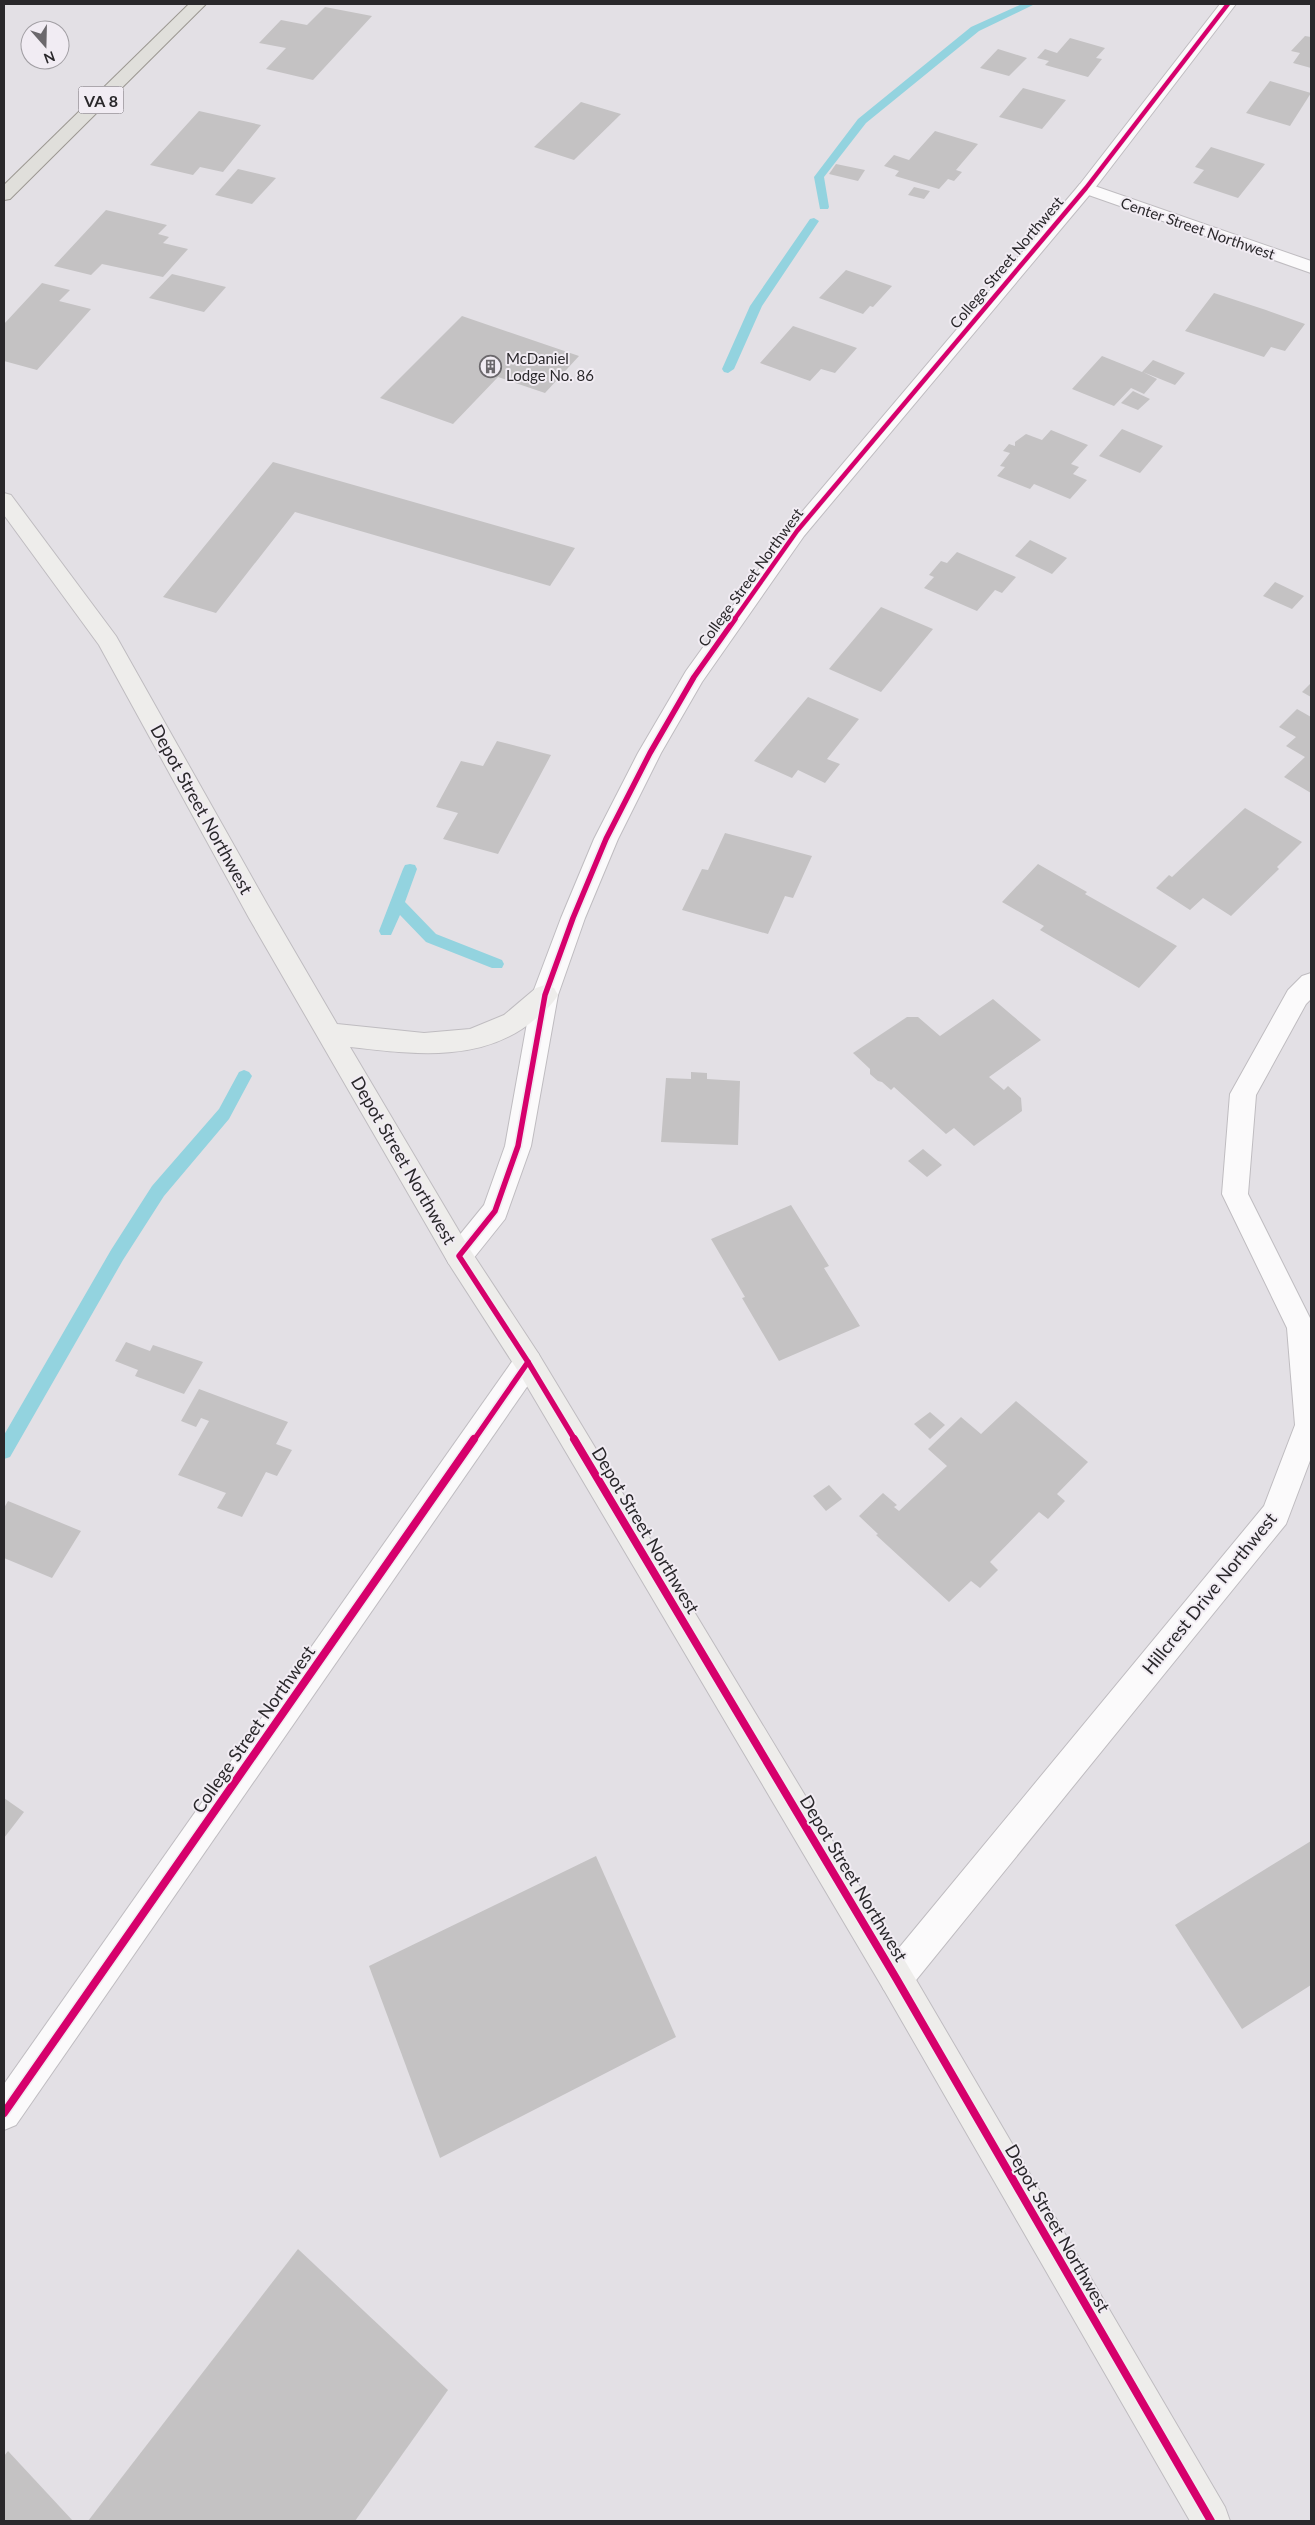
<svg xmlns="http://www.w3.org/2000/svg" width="1315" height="2525" viewBox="0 0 1315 2525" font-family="Lato,sans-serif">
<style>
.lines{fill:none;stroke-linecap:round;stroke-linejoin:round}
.stream{fill:#93d3df;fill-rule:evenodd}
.building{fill:#c4c2c3}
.minor-casing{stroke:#bfbcc0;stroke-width:2}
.tertiary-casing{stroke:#bfbcc0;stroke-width:2}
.secondary-casing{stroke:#bfbcc0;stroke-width:2}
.primary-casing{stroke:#9c9892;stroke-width:2}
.minor{fill:#fbfafb;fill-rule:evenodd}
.tertiary{fill:#fbfafb;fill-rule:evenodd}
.secondary{fill:#eeedeb;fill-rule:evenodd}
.primary{fill:#e0dfdb;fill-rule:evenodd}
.cycleway-far2-casing{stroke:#f1ecf3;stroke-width:6}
.cycleway-far1-casing{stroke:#f1ecf3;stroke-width:9}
.cycleway-casing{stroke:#f1ecf3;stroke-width:11}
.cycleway-far2{stroke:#d6006c;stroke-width:4.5}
.cycleway-far1{stroke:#d6006c;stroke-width:5.5}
.cycleway{stroke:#d6006c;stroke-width:8}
.labels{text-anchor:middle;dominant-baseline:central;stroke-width:4;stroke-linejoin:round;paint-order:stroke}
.far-street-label{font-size:15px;fill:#2a282b;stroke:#f1ecf3}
.far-poi-label{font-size:15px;fill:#2a282b;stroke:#f1ecf3;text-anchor:start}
.shield{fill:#f1ecf3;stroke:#666367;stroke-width:1}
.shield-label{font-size:16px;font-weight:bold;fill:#2a282b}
.street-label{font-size:18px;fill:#2a282b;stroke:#f1ecf3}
</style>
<rect width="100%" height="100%" fill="#e3e0e5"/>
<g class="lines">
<!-- stream -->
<g class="stream">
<polygon points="1022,4 1035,4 979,31 866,123 824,177 829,207 828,209 820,209 814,177 858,119 971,27"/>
<polygon points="814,218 819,221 762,306 734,369 728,373 724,372 722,369 750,306 810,219"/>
<polygon points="410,864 415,865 417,869 405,902 436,934 502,960 504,964 502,968 492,968 426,942 400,915 391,935 381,935 379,931 403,869 405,865"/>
<polygon points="244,1070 249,1072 252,1076 229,1119 164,1196 123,1260 10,1457 4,1459 4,1435 111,1250 152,1186 219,1109 239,1072"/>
</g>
</g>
<!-- building -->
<g class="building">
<polygon points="325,7 372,16 313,80 266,69 286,48 259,43 281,20 307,25"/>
<polygon points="1305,36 1311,37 1311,68 1293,63 1300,53 1291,51"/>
<polygon points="1070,38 1105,48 1096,58 1102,59 1088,77 1045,65 1049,61 1037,58 1045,49 1057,53"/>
<polygon points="998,49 1027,58 1009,76 980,68"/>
<polygon points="1270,81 1311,93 1290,126 1246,113"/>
<polygon points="1023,88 1066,100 1042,129 999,117"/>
<polygon points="581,102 621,114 574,160 534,147"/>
<polygon points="199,111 261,125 223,172 200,167 193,175 150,165"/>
<polygon points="935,131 978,144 956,170 962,172 954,181 948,179 939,189 895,176 899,171 884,166 894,155 909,160"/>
<polygon points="1211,147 1265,164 1238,198 1193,183 1204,170 1195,167"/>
<polygon points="836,164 865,170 858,181 829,174"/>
<polygon points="238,169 276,178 252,204 215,195"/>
<polygon points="914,187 930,191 924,199 908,195"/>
<polygon points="106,210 167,225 158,234 169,237 163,243 188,249 163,277 102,264 91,275 54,266"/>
<polygon points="846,270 892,286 873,307 870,306 863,314 819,298"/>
<polygon points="172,274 226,287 204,312 149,298"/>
<polygon points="42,283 70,290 59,301 91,309 37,370 4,361 4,324"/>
<polygon points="1214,293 1266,310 1305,324 1285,351 1271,347 1264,357 1185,331"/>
<polygon points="462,316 579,356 545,393 498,377 453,424 380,398"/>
<polygon points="793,326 857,348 835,373 821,369 810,381 760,363"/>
<polygon points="1102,356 1142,372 1153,360 1185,373 1175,385 1143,372 1157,379 1144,394 1131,388 1114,406 1072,389"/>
<polygon points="1133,391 1150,399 1138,410 1121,403"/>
<polygon points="1122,429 1163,446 1140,473 1099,456"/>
<polygon points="1051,430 1088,445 1071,464 1079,467 1073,474 1087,480 1070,499 1034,484 1030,489 997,476 1005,467 1000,466 1010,453 1003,451 1009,444 1015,446 1015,442 1026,434 1042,440"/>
<polygon points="273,462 575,548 550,586 295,512 216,613 163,597"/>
<polygon points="1030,540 1067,558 1052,574 1015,556"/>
<polygon points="957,552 1016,577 1002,593 995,590 977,611 924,588 934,577 929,575 941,561 947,563"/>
<polygon points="1275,582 1304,596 1292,609 1263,596"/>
<polygon points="881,607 933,629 881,692 829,669"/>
<polygon points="1311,683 1311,697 1302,692"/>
<polygon points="808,697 859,719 827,759 840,764 825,783 798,770 792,778 754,761"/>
<polygon points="1297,709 1311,717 1311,793 1284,777 1305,757 1286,746 1296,737 1279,727"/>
<polygon points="497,741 551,755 498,854 443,839 458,813 436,807 461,761 483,766"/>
<polygon points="1245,808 1302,842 1277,867 1279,869 1231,916 1203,898 1190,910 1156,888 1169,875 1172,877"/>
<polygon points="725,833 812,856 793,898 785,896 768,934 682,910 702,869 708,870"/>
<polygon points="1038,864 1087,892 1085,894 1177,946 1139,988 1040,930 1044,926 1002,902"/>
<polygon points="993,999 1041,1040 989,1077 1004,1090 1008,1086 1021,1098 1022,1111 974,1146 954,1128 946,1134 894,1087 891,1090 882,1082 878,1081 870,1074 870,1069 853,1053 907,1017 918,1017 940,1036"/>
<polygon points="691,1072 707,1073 707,1079 740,1081 738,1145 661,1142 666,1078 691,1079"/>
<polygon points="923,1149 942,1165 927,1177 908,1161"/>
<polygon points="791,1205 829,1266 824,1268 860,1326 779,1361 742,1298 745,1297 711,1239"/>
<polygon points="126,1342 150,1351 153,1345 203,1362 184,1394 135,1376 138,1370 115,1361"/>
<polygon points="199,1389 288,1422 276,1444 292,1450 277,1476 266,1472 242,1517 217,1508 226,1493 178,1475 209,1421 201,1418 196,1427 181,1421"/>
<polygon points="1016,1401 1088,1462 1057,1494 1065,1501 1048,1519 1039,1512 990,1562 998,1570 980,1588 971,1581 949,1602 876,1535 878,1534 859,1516 883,1493 897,1505 894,1507 899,1511 947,1466 928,1449 961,1417 981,1434"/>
<polygon points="930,1412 945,1425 930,1439 914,1424"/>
<polygon points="829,1485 842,1499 826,1511 813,1496"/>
<polygon points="8,1501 81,1531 52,1578 4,1558 4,1508"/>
<polygon points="4,1798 24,1812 4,1838"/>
<polygon points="1311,1841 1311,1985 1242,2029 1175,1925"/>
<polygon points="596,1856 676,2037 440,2158 369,1966"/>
<polygon points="298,2249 448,2390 355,2521 88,2521"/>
<polygon points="8,2451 73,2521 4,2521 4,2456"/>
</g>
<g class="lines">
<defs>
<g id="minor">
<polygon points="1086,183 1311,261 1311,273 1080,192 1077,188 1080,184"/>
<polygon points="1311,973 1311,999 1306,1004 1256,1095 1248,1194 1311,1320 1311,1458 1286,1524 908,1990 896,1995 884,1990 879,1978 884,1966 1264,1506 1295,1425 1287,1328 1222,1194 1230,1094 1288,990 1302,976"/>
<polygon points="528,1349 538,1353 542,1362 538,1371 16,2125 4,2130 4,2084 518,1353"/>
</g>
<polygon id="tertiary" points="1220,4 1236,4 1092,192 804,536 702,682 661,753 618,839 585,918 558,995 531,1146 505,1219 469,1264 459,1268 449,1264 445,1256 449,1248 484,1205 505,1146 532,995 561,918 594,839 638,753 686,671 790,526 1080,184"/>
<path id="secondary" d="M4,493L11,495L116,636L267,904L337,1024L424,1033L470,1029L504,1015L536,988L545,985L554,988L558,995C552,1005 543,1013 534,1020C482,1064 412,1054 350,1047L469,1248L538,1353L908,1966L1225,2507L1230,2521H1190L884,1990L518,1371L449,1264L249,918L99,645L4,515Z"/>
<polygon id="primary" points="189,4 206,4 10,199 4,200 4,185"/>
</defs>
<!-- minor casing -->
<use href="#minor" class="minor-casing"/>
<!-- tertiary casing -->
<use href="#tertiary" class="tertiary-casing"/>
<!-- secondary casing -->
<use href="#secondary" class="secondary-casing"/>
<!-- primary casing -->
<use href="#primary" class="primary-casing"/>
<!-- minor -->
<use href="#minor" class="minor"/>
<!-- tertiary -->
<use href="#tertiary" class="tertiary"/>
<!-- secondary -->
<use href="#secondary" class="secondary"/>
<!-- primary -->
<use href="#primary" class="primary"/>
<defs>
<polyline id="cycleway-far2" points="734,620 797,531 1086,188 1228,4"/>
<g id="cycleway-far1">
<polyline points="474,1440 528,1362"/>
<polyline points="575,1440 528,1362 459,1256 495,1211 518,1146 545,995 573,918 606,839 650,753 694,677 735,619"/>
</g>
<g id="cycleway">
<polyline points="574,1439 896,1978 1211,2521"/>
<polyline points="4,2113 474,1439"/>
</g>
</defs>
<!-- cycleway-far2 casing -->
<use href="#cycleway-far2" class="cycleway-far2-casing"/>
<!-- cycleway-far1 casing -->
<use href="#cycleway-far1" class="cycleway-far1-casing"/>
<!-- cycleway casing -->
<use href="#cycleway" class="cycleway-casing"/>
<!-- cycleway-far2 -->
<use href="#cycleway-far2" class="cycleway-far2"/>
<!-- cycleway-far1 -->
<use href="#cycleway-far1" class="cycleway-far1"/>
<!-- cycleway -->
<use href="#cycleway" class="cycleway"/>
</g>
<!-- icons -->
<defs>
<symbol id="building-ring" viewBox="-11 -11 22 22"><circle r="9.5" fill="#f1ecf3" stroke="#6b686c" stroke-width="1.5"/><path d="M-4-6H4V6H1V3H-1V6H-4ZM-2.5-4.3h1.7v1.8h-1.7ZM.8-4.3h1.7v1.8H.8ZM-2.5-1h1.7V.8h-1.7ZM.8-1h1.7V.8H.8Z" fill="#6b686c"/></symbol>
</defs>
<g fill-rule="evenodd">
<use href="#building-ring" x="478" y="354" width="25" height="25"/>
</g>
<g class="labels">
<!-- far-street labels -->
<g class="far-street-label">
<text transform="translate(1198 228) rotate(19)">Center Street Northwest</text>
<text transform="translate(1006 262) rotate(-50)">College Street Northwest</text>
<text transform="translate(750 577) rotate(-54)">College Street Northwest</text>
</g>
<!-- far-poi labels -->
<g class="far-poi-label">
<text x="506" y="358">McDaniel<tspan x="506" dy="17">Lodge No. 86</tspan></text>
</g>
<!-- shield labels -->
<rect class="shield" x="78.5" y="86.5" width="45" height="27" rx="4"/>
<g class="shield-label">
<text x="101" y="100">VA 8</text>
</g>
<!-- street labels -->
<g class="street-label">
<text transform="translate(202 809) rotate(61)">Depot Street Northwest</text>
<text transform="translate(404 1160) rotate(60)">Depot Street Northwest</text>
<text transform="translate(646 1530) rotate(59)">Depot Street Northwest</text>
<text transform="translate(1209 1593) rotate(-51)">Hillcrest Drive Northwest</text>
<text transform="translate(253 1729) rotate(-55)">College Street Northwest</text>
<text transform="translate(854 1878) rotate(59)">Depot Street Northwest</text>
<text transform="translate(1058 2228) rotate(60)">Depot Street Northwest</text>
</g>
</g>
<!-- border -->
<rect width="1315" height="2525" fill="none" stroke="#2a282b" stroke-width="10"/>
<!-- north arrow -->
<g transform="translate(45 45) rotate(160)"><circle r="24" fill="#f1ecf3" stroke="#a19ea3"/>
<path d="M0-4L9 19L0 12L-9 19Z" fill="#6b686c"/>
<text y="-8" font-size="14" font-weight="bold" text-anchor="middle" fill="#2a282b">N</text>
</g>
</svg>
